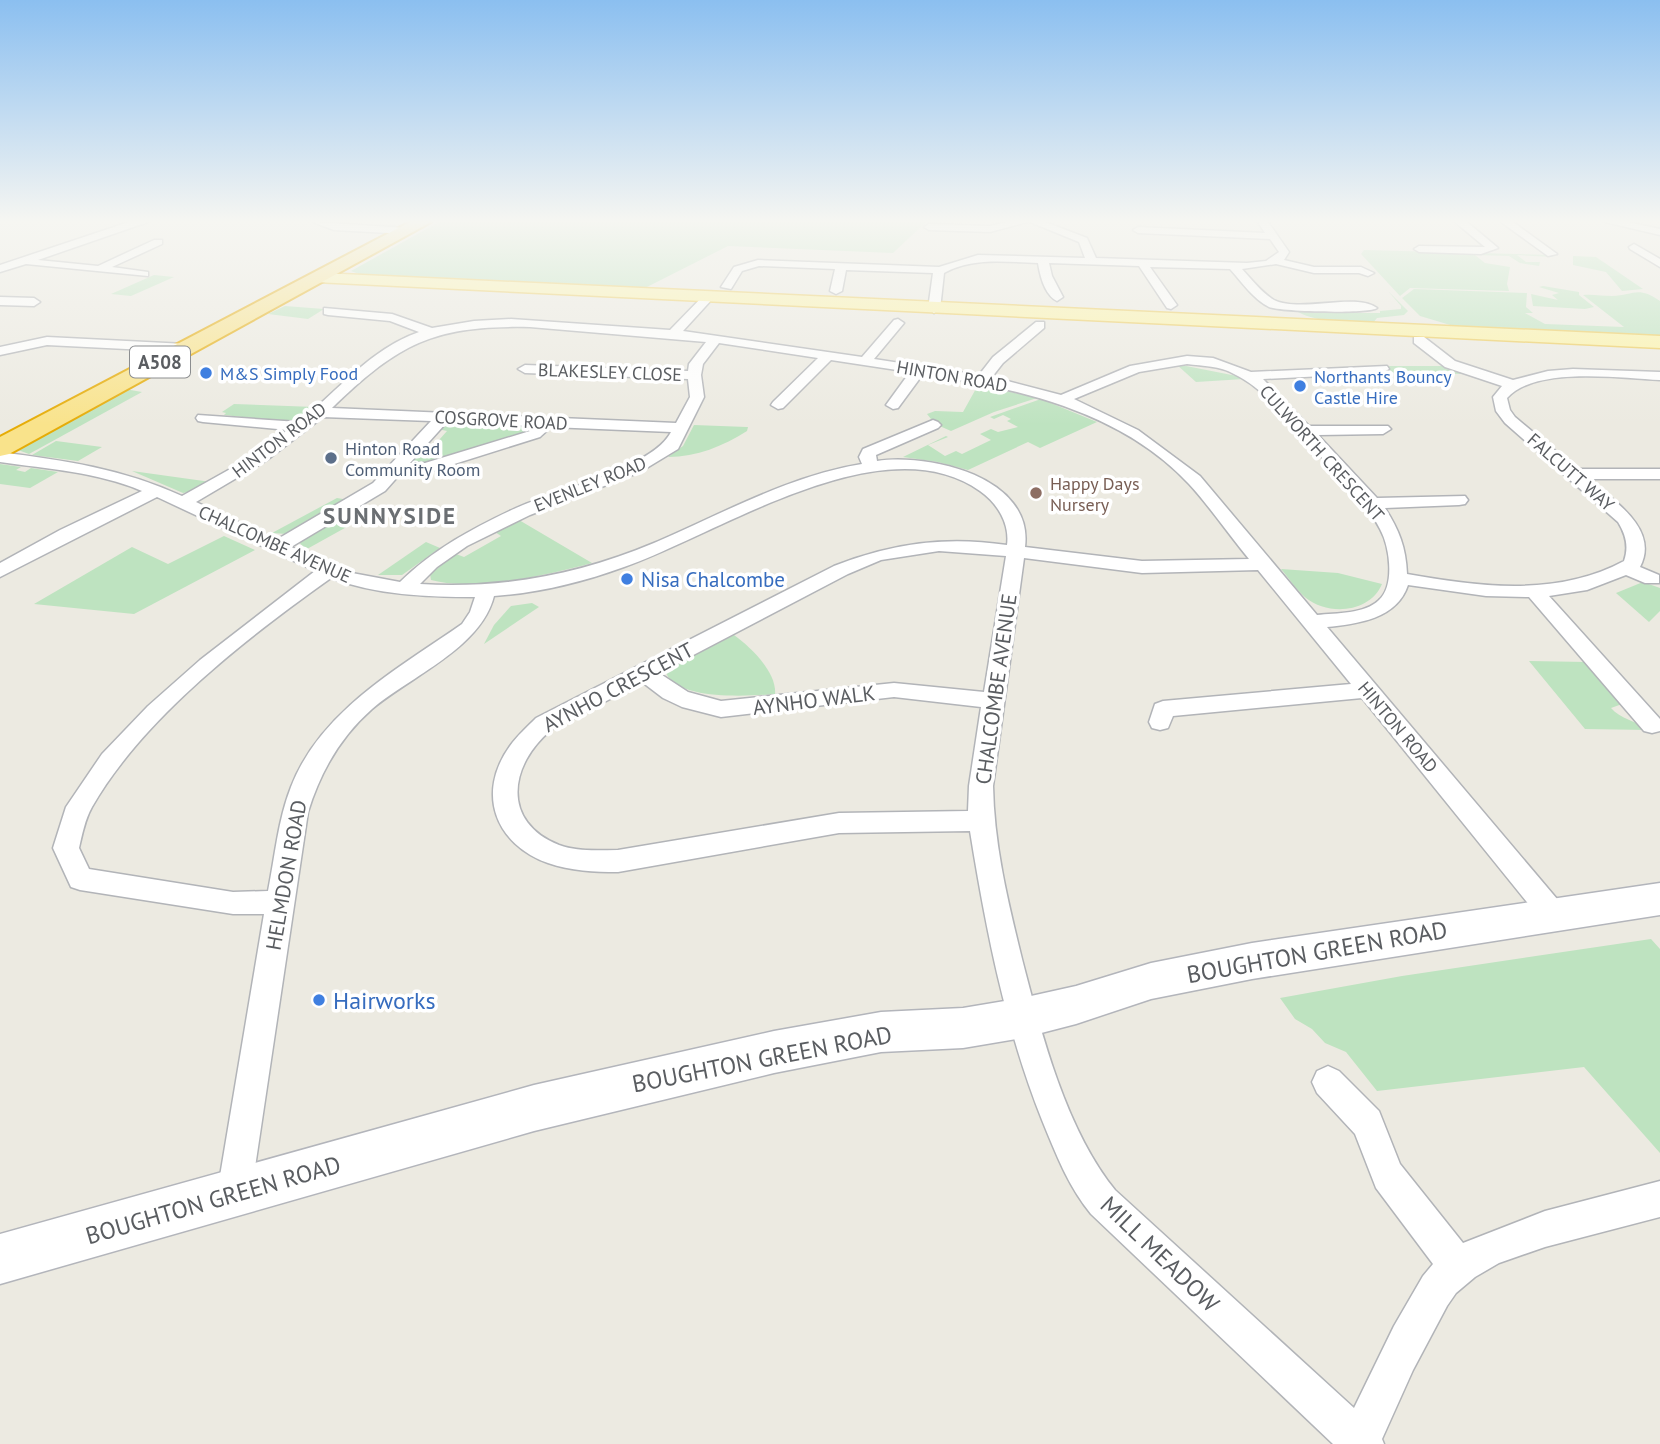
<svg xmlns="http://www.w3.org/2000/svg" width="1660" height="1444" viewBox="0 0 1660 1444" font-family="'PT Sans',sans-serif">
<style>
.green{fill:#bee3c0}
.lines{fill:none;stroke-linecap:round;stroke-linejoin:round}
.street-casing{stroke:#b2b4b8;stroke-width:3}
.secondary-casing{stroke:#b3b5bb;stroke-width:3}
.primary-casing{stroke:#edcb59;stroke-width:3}
.highway-casing{stroke:#e6ac07;stroke-width:4}
.street{fill:#fff;fill-rule:evenodd}
.secondary{fill:#fff;fill-rule:evenodd}
.primary{fill:#fcf3a6;fill-rule:evenodd}
.highway{fill:#f9e38b;fill-rule:evenodd}
.shop-dot{fill:#3f7fe0;stroke:#fff;stroke-width:2.5}
.service-dot{fill:#5c6f8a;stroke:#fff;stroke-width:2.5}
.education-dot{fill:#8d6e63;stroke:#fff;stroke-width:2.5}
.labels{text-anchor:middle;dominant-baseline:central;stroke-width:7;stroke-linejoin:round;paint-order:stroke}
.far-street-label{font-size:18px;fill:#5a5d61;stroke:#fff}
.far-shop-label{font-size:18px;fill:#366cbe;stroke:#fff;text-anchor:start}
.far-service-label{font-size:18px;fill:#4e5e75;stroke:#fff;text-anchor:start}
.far-education-label{font-size:18px;fill:#785e54;stroke:#fff;text-anchor:start}
.shield{fill:#fff;stroke:#8c8e90;stroke-width:2}
.shield-label{font-size:19px;font-weight:bold;fill:#5a5d61}
.shop-label{font-size:21px;fill:#366cbe;stroke:#fff;text-anchor:start}
.street-label{font-size:21px;fill:#5a5d61;stroke:#fff}
.far-district-label{font-size:23px;font-weight:bold;letter-spacing:2px;fill:#6b6f73;stroke:#fff}
.near-street-label{font-size:24px;fill:#5a5d61;stroke:#fff}
.near-shop-label{font-size:24px;fill:#366cbe;stroke:#fff;text-anchor:start}
</style>
<rect width="100%" height="100%" fill="#eceae1"/>
<!-- green -->
<g class="green">
<polygon points="439,222 926,222 893,253 728,246 643,289 359,274 351,271"/>
<polygon points="1364,250 1550,255 1553,257 1517,255 1526,262 1540,262 1539,266 1520,263 1509,256 1475,255 1485,263 1510,267 1507,284 1509,291 1410,288 1400,296 1361,254"/>
<polygon points="1573,256 1596,257 1643,289 1622,291 1606,272 1573,265"/>
<polygon points="154,275 174,277 131,296 111,294"/>
<polygon points="1543,286 1579,292 1579,295 1594,307 1585,309 1533,306 1531,294 1558,300 1552,295 1559,293 1539,287"/>
<path d="M1414,289L1527,293L1526,307L1533,313H1525L1545,324L1624,327L1583,295C1593,294 1602,296 1612,296C1633,296 1637,285 1660,301V337L1457,327L1420,316L1402,298Z"/>
<path d="M1388,291L1408,311L1404,315L1377,318L1373,323C1349,323 1319,323 1298,312L1356,311L1358,313H1380V311L1401,309V306Z"/>
<polygon points="285,306 324,309 308,319 268,314"/>
<polygon points="1176,364 1242,377 1244,379 1196,382"/>
<polygon points="1385,366 1446,366 1462,374 1394,373"/>
<polygon points="978,385 1037,398 994,412 951,431 935,424 927,414 935,411 963,412"/>
<polygon points="125,389 142,392 29,454 18,450"/>
<polygon points="1041,399 1097,422 1040,448 1028,442 968,470 938,462 903,457 946,436 948,437 928,445 945,456 956,451 962,454 991,440 980,434 991,429 998,432 1018,427 1007,421 1011,419 1003,415 994,419 990,417"/>
<polygon points="234,404 315,407 297,423 224,415 226,413 222,412"/>
<polygon points="446,422 533,425 537,430 427,464 412,465 411,460 421,448 431,449 447,431 438,429"/>
<path d="M694,425L747,427H748L747,431C723,446 697,457 668,457L683,446Z"/>
<polygon points="56,441 102,447 78,461 32,455"/>
<polygon points="0,464 21,467 16,470 25,472 31,468 58,472 30,488 0,484"/>
<polygon points="132,471 211,482 193,491 183,493"/>
<polygon points="337,498 349,500 287,534 272,533"/>
<polygon points="348,514 361,519 307,549 300,544 303,539"/>
<path d="M519,520L592,563C548,575 475,592 431,580L430,574L456,554L464,557L501,536L495,532Z"/>
<polygon points="224,536 255,550 134,614 34,604 132,547 168,564"/>
<polygon points="426,542 440,548 402,575 378,575"/>
<path d="M1281,569L1338,573L1382,584C1370,613 1328,616 1306,598C1296,590 1289,578 1281,569Z"/>
<polygon points="1643,582 1660,588 1660,611 1649,622 1616,593"/>
<polygon points="532,603 539,607 484,644 494,625 511,606"/>
<path d="M734,635C751,647 777,673 775,694C750,696 678,701 666,673L670,668Z"/>
<path d="M1529,661L1587,662L1622,704L1611,708C1620,719 1637,721 1648,730L1585,729Z"/>
<polygon points="1651,939 1660,949 1660,1153 1584,1067 1377,1091 1346,1052 1325,1043 1312,1029 1295,1019 1280,998 1402,976"/>
</g>
<g class="lines">
<defs>
<g id="street">
<polygon points="129,222 148,222 38,260 98,266 154,240 162,240 162,244 112,267 148,272 148,276 26,264 0,272 0,265"/>
<polygon points="313,222 407,228 412,231 407,234 334,230"/>
<polygon points="1007,222 1027,222 990,232 929,230 924,227 929,224 990,226"/>
<path d="M1030,222H1045L1087,238L1096,258L1247,263L1266,261L1279,252L1270,239L1138,233L1133,230L1138,227L1265,233L1258,222H1268L1289,252L1284,260L1314,267H1361L1374,273L1368,276L1359,273H1314L1276,264L1242,269C1252,280 1262,293 1274,300C1301,313 1356,292 1377,308C1369,314 1282,312 1269,307C1254,300 1241,281 1230,269L1150,267L1177,305L1171,309L1167,308L1139,266L1049,263L1052,276L1063,297L1057,301C1045,295 1040,276 1038,263C1006,262 973,257 944,273L940,309L934,313L928,309L933,273L846,270L842,291L836,294L830,291L835,269L759,266L742,271L731,289L721,287L734,267L758,260L939,267L978,255L1085,258L1079,242Z"/>
<polygon points="1455,222 1467,222 1498,248 1481,254 1419,252 1414,249 1419,246 1485,247"/>
<polygon points="1501,222 1513,222 1557,254 1548,256"/>
<polygon points="1605,222 1627,222 1660,229 1660,235"/>
<polygon points="1634,244 1660,259 1660,267 1630,249 1629,247"/>
<path d="M705,294L715,296L683,331L862,357L894,320L898,319L904,323L874,359L979,375L993,357L1036,322H1044V328L1003,363L992,377L1061,395L1130,366L1187,356L1213,358L1251,372L1387,366L1389,369L1382,373L1263,379L1309,426H1388L1391,429L1383,434L1318,435L1377,498L1465,496L1468,500L1465,504L1459,505L1385,508C1399,530 1406,547 1407,574C1480,587 1557,597 1624,561C1629,547 1626,535 1618,522L1505,423L1496,411L1493,397L1502,386L1445,367L1414,343V337H1424L1455,361L1513,380L1548,371L1573,369L1660,372V380C1621,378 1535,366 1507,398L1510,410L1515,417L1577,469H1660V479H1588C1613,500 1660,529 1640,567L1659,575V583H1645L1626,575L1587,590L1549,596L1660,719V731L1652,733L1644,731L1529,597L1486,596L1408,585C1397,619 1357,624 1327,627L1563,906L1567,914L1563,922L1553,926L1543,922L1362,698L1173,716L1168,728L1160,730L1152,728L1149,722L1155,704L1163,701L1351,684L1258,570L1142,573L1024,558L993,786C994,845 1008,902 1022,959C1041,1033 1066,1130 1115,1190L1354,1408L1394,1326L1423,1276L1433,1264L1376,1188L1355,1134L1317,1093L1312,1082L1317,1071L1328,1066L1339,1071L1379,1111L1400,1164L1463,1243L1545,1211L1660,1181V1217L1545,1247L1499,1263L1475,1277L1456,1293L1447,1306L1413,1370L1382,1439L1384,1444H1333L1091,1214C1068,1186 1056,1154 1042,1120C1005,1027 986,930 970,831L839,833L618,872C594,872 571,871 548,863C495,844 476,793 510,746C517,736 527,727 536,718L834,566C892,543 946,536 1007,545C1010,523 997,503 980,491C883,422 719,534 624,567C583,582 538,593 494,596C481,648 411,676 372,709C340,737 320,773 308,812L251,1194L246,1206L234,1211L222,1206L217,1194L264,914H233L80,890L71,887L53,848L66,807L102,754L148,706L200,660L315,571L157,497L0,577V563L60,530L142,491C97,472 48,469 0,462V452C67,461 120,468 182,496L241,463L288,430L203,422L198,421L196,418L198,415L299,422C338,391 370,349 419,332L390,321L328,315L324,314V308L392,314L432,328L474,321L511,319L670,330ZM530,327L706,342L689,364L688,371L525,365L518,369L525,373L688,379L690,397L676,423L332,408C399,343 434,325 530,327ZM719,343L818,358L773,402L771,405L778,409L783,408L831,360L910,372L886,405L893,409L898,408L923,374C1017,388 1121,411 1189,484C1211,508 1229,535 1249,559L1142,561L1025,547C1034,477 929,453 877,461L876,455L938,428L941,425L938,422L933,420L863,449L859,457L862,464C788,476 722,514 654,543C578,575 502,589 420,584L437,567L467,546L530,515L640,472L678,449L704,397L701,375L703,364ZM1187,364C1203,366 1220,366 1234,374C1266,389 1288,422 1312,447C1336,473 1364,498 1380,529C1390,547 1395,586 1379,600C1365,614 1336,613 1317,615L1200,476L1138,430L1074,399L1139,372ZM323,417L431,421L373,483L276,540L196,502L267,460ZM447,422L534,426L530,431L425,463H410ZM551,427L671,432C653,468 554,491 516,508C473,528 434,549 400,582L352,573L291,547L385,491L401,473L432,471L540,437ZM939,551L1006,556L984,692L894,683L721,701L688,692L659,673L848,574L881,560ZM331,578C377,595 426,597 475,597L470,612L462,624C399,668 320,711 291,787C278,820 275,856 268,891L233,892L89,869L79,848C82,835 85,819 92,807C142,719 249,636 331,578ZM642,682L663,698L682,707L721,717L894,697L981,707L969,786L968,811L839,813L618,850C598,850 578,852 559,845C501,822 509,765 551,730C559,724 571,720 580,715C601,704 621,693 642,682Z"/>
<polygon points="0,297 34,298 40,302 34,306 0,305"/>
<polygon points="47,337 186,344 193,348 186,352 47,345 0,355 0,347"/>
</g>
<polygon id="secondary" points="1660,883 1660,915 1252,979 1151,999 1076,1024 1022,1038 963,1048 881,1052 774,1073 534,1131 0,1284 0,1234 534,1085 774,1031 881,1012 963,1008 1022,998 1076,986 1151,963 1252,943"/>
<polygon id="primary" points="321,273 1660,336 1660,348 315,282 312,278 315,274"/>
<polygon id="highway" points="410,222 431,222 9,454 0,456 0,437"/>
</defs>
<!-- street casing -->
<use href="#street" class="street-casing"/>
<!-- secondary casing -->
<use href="#secondary" class="secondary-casing"/>
<!-- primary casing -->
<use href="#primary" class="primary-casing"/>
<!-- highway casing -->
<use href="#highway" class="highway-casing"/>
<!-- street -->
<use href="#street" class="street"/>
<!-- secondary -->
<use href="#secondary" class="secondary"/>
<!-- primary -->
<use href="#primary" class="primary"/>
<!-- highway -->
<use href="#highway" class="highway"/>
</g>
<!-- sky -->
<linearGradient id="sky" x2="0" y2="1"><stop stop-color="#8bbff0"/><stop offset="0.52" stop-color="#f6f6f2"/><stop offset="1" stop-color="#f6f6f2" stop-opacity="0"/></linearGradient>
<rect width="1660" height="425" fill="url(#sky)"/>
<!-- markers -->
<g class="shop-dot">
<circle cx="206" cy="373" r="7"/>
<circle cx="1300" cy="386" r="7"/>
<circle cx="627" cy="579" r="7"/>
<circle cx="319" cy="1000" r="7"/>
</g>
<circle class="service-dot" cx="331" cy="458" r="7"/>
<circle class="education-dot" cx="1036" cy="493" r="7"/>
<g class="labels">
<!-- far-street labels -->
<g class="far-street-label">
<text transform="translate(610 372) rotate(2)">BLAKESLEY CLOSE</text>
<text transform="translate(952 376) rotate(10)">HINTON ROAD</text>
<text transform="translate(501 420) rotate(3)">COSGROVE ROAD</text>
<text transform="translate(279 440) rotate(-37)">HINTON ROAD</text>
<text transform="translate(1322 453) rotate(48)">CULWORTH CRESCENT</text>
<text transform="translate(1571 472) rotate(41)">FALCUTT WAY</text>
<text transform="translate(590 484) rotate(-22)">EVENLEY ROAD</text>
<text transform="translate(275 544) rotate(24)">CHALCOMBE AVENUE</text>
<text transform="translate(1398 727) rotate(50)">HINTON ROAD</text>
</g>
<!-- far-shop labels -->
<g class="far-shop-label">
<text x="220" y="373">M&amp;S Simply Food</text>
<text x="1314" y="376">Northants Bouncy<tspan x="1314" dy="21">Castle Hire</tspan></text>
</g>
<!-- far-service labels -->
<g class="far-service-label">
<text x="345" y="448">Hinton Road<tspan x="345" dy="21">Community Room</tspan></text>
</g>
<!-- far-education labels -->
<g class="far-education-label">
<text x="1050" y="483">Happy Days<tspan x="1050" dy="21">Nursery</tspan></text>
</g>
<!-- shield labels -->
<rect class="shield" x="130" y="346.5" width="60" height="31" rx="5"/>
<g class="shield-label">
<text x="160" y="362">A508</text>
</g>
<!-- shop labels -->
<g class="shop-label">
<text x="641" y="579">Nisa Chalcombe</text>
</g>
<!-- street labels -->
<g class="street-label">
<text transform="translate(618 687) rotate(-28)">AYNHO CRESCENT</text>
<text transform="translate(996 689) rotate(-82)">CHALCOMBE AVENUE</text>
<text transform="translate(814 700) rotate(-7)">AYNHO WALK</text>
<text transform="translate(286 875) rotate(-80)">HELMDON ROAD</text>
</g>
<!-- far-district labels -->
<g class="far-district-label">
<text x="390" y="515">SUNNYSIDE</text>
</g>
<!-- near-street labels -->
<g class="near-street-label">
<text transform="translate(1317 952) rotate(-10)">BOUGHTON GREEN ROAD</text>
<text transform="translate(762 1059) rotate(-11)">BOUGHTON GREEN ROAD</text>
<text transform="translate(213 1200) rotate(-16)">BOUGHTON GREEN ROAD</text>
<text transform="translate(1160 1254) rotate(44)">MILL MEADOW</text>
</g>
<!-- near-shop labels -->
<g class="near-shop-label">
<text x="333" y="1000">Hairworks</text>
</g>
</g>
</svg>
